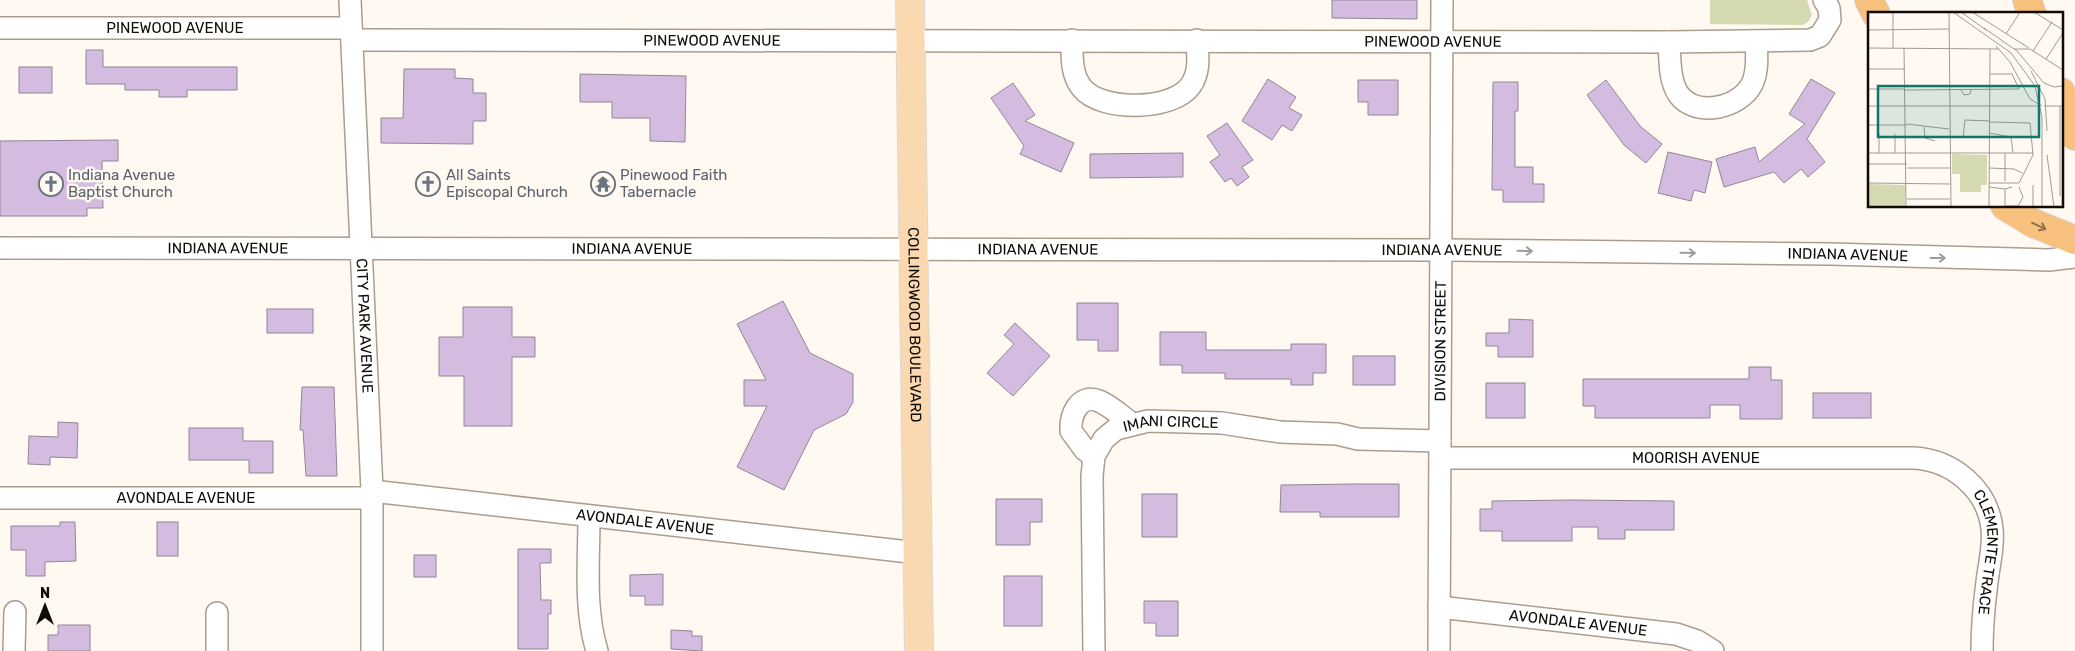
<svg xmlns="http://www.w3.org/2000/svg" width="2075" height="651" viewBox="0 0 2075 651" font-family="Rubik,sans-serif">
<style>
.green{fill:#d5dab3}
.building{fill:#d3bcdf;stroke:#918696}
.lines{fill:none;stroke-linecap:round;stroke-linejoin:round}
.minor-casing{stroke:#ab9d8d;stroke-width:24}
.major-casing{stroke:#d9d8d7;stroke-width:30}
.highway-casing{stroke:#d9d8d7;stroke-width:30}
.minor{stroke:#fff;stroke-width:21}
.major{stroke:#fad9b1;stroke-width:28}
.highway{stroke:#f7c07d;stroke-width:28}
.oneway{stroke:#8f6f47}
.oneway2{stroke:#9f9d9b}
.labels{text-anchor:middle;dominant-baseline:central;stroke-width:5;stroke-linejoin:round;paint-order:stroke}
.street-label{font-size:15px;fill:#0f0b06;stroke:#fff9f2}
.worship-label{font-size:15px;fill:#5b616d;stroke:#fff9f2;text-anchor:start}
.inset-road{fill:none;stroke:#9f9a94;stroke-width:1}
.view{fill:#0f766e;fill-opacity:0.15;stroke:#0f766e;stroke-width:2.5}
.inset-edge{fill:none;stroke:#0f0b06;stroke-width:2.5}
</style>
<rect width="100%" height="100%" fill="#fff9f2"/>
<!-- green -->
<polygon class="green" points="1710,0 1807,0 1812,15 1809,21 1803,25 1710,24"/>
<!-- building -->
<g class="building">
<polygon points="1332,0 1417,0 1417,19 1332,18"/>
<polygon points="86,50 103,50 103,67 237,67 237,90 187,90 187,97 159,97 159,90 125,90 125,84 86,84"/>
<rect x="19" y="67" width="33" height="26"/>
<polygon points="404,69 455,69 455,78 473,79 473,93 486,93 486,121 473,121 473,144 381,143 381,118 403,118"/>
<polygon points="580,74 686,76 685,142 650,141 650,118 612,118 612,102 580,102"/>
<polygon points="1268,79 1296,97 1289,108 1302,115 1292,131 1282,125 1272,140 1242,121"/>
<polygon points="1811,79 1835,93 1807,139 1825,162 1808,177 1801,169 1784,183 1774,172 1724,187 1716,159 1755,147 1759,162 1805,124 1789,114"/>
<polygon points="1358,80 1398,80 1398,115 1368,115 1368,102 1358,102"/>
<polygon points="1606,80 1640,126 1662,144 1646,163 1624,145 1587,95"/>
<polygon points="1493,82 1518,82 1518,111 1515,111 1515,167 1533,167 1533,184 1544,184 1544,202 1503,202 1503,190 1492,190"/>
<polygon points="1013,83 1035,115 1025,121 1074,143 1061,172 1020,154 1024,146 991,98"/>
<polygon points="1227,123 1253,160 1242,167 1249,177 1237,186 1231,178 1225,182 1210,162 1220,155 1207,136"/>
<polygon points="118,140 118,161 102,161 103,208 87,208 87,216 0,216 0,141"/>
<polygon points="1668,152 1712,162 1705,193 1694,190 1691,201 1658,193"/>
<polygon points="1183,153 1183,177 1090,178 1090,154"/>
<polygon points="783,301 810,353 853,374 853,402 846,414 814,430 784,490 737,467 767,406 744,406 744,380 766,380 737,324"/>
<polygon points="1077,303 1118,303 1118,351 1098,351 1098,340 1077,340"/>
<polygon points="463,307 512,307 512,337 535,337 535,357 512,357 512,426 464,426 464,376 439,376 439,337 463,337"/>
<rect x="267" y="309" width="46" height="24"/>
<polygon points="1509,319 1533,320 1533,357 1498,357 1498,346 1486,346 1486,333 1509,333"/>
<polygon points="1015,323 1050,356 1013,396 987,373 1014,344 1004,335"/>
<polygon points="1160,332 1206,332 1206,350 1291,350 1291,344 1326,344 1326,373 1313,373 1313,385 1291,385 1291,379 1225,379 1225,373 1182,373 1182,365 1160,365"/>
<rect x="1353" y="356" width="42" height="29"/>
<polygon points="1749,367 1771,367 1771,380 1782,380 1782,419 1740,419 1740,405 1710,405 1710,418 1595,418 1595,406 1583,406 1583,379 1749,379"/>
<rect x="1486" y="383" width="39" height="35"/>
<polygon points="302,387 334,387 337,476 306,476 303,430 300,430"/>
<rect x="1813" y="393" width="58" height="25"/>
<polygon points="58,422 78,423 77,458 50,457 50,465 28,464 29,436 58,437"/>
<polygon points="189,428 243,428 243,441 273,441 273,473 249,473 249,460 189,460"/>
<polygon points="1353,484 1399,484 1399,517 1320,517 1320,512 1280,512 1281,485"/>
<rect x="1142" y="494" width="35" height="43"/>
<polygon points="996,499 1042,499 1042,522 1030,522 1030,545 996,545"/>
<polygon points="1572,500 1674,501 1674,530 1625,530 1625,539 1598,539 1598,527 1572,527 1572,541 1502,541 1502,531 1480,531 1480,509 1492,509 1492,501"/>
<polygon points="60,522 75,522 76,561 45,562 45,576 26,576 26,550 11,550 11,526 60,526"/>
<rect x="157" y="522" width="21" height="34"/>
<polygon points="518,549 551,549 551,563 540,563 541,600 551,600 551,614 548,614 548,649 518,649"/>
<rect x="414" y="555" width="22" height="22"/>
<polygon points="663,574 663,605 645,605 645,596 630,596 630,575"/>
<rect x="1004" y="576" width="38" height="50"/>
<polygon points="1144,601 1178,601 1178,636 1156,636 1156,623 1144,623"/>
<polygon points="58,625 90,625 90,651 48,651 48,635 58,635"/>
<polygon points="671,630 692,631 692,636 702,636 702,651 671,649"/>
</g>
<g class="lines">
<defs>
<g id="minor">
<path id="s1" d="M350,0L372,491V651"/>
<path id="s2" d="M0,28H351"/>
<path id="s3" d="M352,40L1669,42L1810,40L1820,36L1830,20L1829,8L1824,0"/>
<path d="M1072,40C1072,56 1071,75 1082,88C1101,112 1174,111 1191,85C1200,72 1198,56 1197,40"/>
<path d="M1669,42C1670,59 1669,81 1679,95C1697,118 1740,108 1752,84C1758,72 1757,55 1756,42"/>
<path id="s4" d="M0,248L1442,250L1830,254L2049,260L2075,257"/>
<path d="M1094,456L1085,450L1071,431C1070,415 1079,393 1099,401C1111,406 1121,416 1131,423"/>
<path id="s5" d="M1440,458H1914C1952,460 1988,489 1992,529C1994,547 1989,564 1987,582C1984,605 1982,628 1982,651"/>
<path id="s6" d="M372,491L918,553"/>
<path id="s7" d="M0,498H372"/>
<path d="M589,517C589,562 584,608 597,651"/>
<path id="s8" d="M1439,607L1676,634L1697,641L1713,651"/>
<polyline points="217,613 217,651"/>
<polyline points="14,651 15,612"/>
<path id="s9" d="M1094,651L1092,476L1094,456L1104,439L1116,429L1148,421L1222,423L1280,432L1337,434L1358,439L1440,441"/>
<path id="s10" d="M1439,651L1442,0"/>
</g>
<g id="major">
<path id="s11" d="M910,0L919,651"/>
</g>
<g id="highway">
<polyline points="1869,0 1876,14"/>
<polyline points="2027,0 2032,14"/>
<polyline points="2061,92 2075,136"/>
<polyline points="2005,206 2033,223 2075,240"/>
</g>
</defs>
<!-- minor casing -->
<use href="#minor" class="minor-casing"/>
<!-- major casing -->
<use href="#major" class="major-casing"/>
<!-- highway casing -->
<use href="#highway" class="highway-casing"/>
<!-- minor -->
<use href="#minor" class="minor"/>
<!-- major -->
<use href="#major" class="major"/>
<!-- highway -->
<use href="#highway" class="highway"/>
</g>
<!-- one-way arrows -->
<defs><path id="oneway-shaft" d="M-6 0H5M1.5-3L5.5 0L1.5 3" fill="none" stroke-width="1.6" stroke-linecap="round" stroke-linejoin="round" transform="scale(1.25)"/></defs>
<use class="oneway" href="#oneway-shaft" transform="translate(2039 226) rotate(25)"/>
<g class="oneway2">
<use href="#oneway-shaft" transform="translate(1525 251) rotate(1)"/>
<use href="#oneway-shaft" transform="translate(1688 253) rotate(1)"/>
<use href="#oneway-shaft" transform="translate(1938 258)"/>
</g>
<!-- icons -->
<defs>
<symbol id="church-ring" viewBox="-11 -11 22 22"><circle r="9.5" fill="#fff9f2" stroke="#6b7280" stroke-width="1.5"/><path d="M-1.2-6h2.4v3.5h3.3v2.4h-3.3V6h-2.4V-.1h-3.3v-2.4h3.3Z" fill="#6b7280"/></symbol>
<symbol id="temple-ring" viewBox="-11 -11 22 22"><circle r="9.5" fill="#fff9f2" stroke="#6b7280" stroke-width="1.5"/><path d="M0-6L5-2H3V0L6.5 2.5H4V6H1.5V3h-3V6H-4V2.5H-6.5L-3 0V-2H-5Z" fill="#6b7280"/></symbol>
</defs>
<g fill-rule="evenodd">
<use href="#church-ring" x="37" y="170" width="28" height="28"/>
<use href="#church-ring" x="414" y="170" width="28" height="28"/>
<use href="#temple-ring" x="589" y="170" width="28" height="28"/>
</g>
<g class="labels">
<!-- street labels -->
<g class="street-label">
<text stroke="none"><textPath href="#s2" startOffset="175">PINEWOOD AVENUE</textPath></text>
<text stroke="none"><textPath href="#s3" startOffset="360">PINEWOOD AVENUE</textPath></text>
<text stroke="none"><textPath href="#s3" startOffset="1081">PINEWOOD AVENUE</textPath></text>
<text stroke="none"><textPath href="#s4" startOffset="228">INDIANA AVENUE</textPath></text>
<text stroke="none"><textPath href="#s4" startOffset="632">INDIANA AVENUE</textPath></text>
<text stroke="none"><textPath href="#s4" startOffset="1038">INDIANA AVENUE</textPath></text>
<text stroke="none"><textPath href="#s4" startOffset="1442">INDIANA AVENUE</textPath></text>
<text stroke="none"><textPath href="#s4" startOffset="1848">INDIANA AVENUE</textPath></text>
<text stroke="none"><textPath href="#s1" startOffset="326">CITY PARK AVENUE</textPath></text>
<text stroke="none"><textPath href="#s11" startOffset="325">COLLINGWOOD BOULEVARD</textPath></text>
<text stroke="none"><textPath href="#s10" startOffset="310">DIVISION STREET</textPath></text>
<text stroke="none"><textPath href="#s9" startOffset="286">IMANI CIRCLE</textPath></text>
<text stroke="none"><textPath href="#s5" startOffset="256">MOORISH AVENUE</textPath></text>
<text stroke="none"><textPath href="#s7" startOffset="186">AVONDALE AVENUE</textPath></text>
<text stroke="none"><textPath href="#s6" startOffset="275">AVONDALE AVENUE</textPath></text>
<text stroke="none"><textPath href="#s5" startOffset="611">CLEMENTE TRACE</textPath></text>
<text stroke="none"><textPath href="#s8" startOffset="140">AVONDALE AVENUE</textPath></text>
</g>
<!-- worship labels -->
<g class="worship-label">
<text x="68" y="175">Indiana Avenue<tspan x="68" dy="17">Baptist Church</tspan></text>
<text x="446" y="175">All Saints<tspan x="446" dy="17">Episcopal Church</tspan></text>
<text x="620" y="175">Pinewood Faith<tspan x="620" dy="17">Tabernacle</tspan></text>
</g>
</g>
<!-- overview -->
<g transform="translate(1868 12)">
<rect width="195" height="195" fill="#fff9f2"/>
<path d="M84,142L119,143V173H113V180H92V162H84ZM1,172L37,173V195H0Z" fill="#d5dab3"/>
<path class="inset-road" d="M25,0V36M81,0L83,195M85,0L143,41L167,74L174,105V195M93,0L118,18M104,0L161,36M166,0L195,18M116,16L149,39L176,71L186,75L195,74M0,18L81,17M138,22L152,0M128,34L142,50L162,87L174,94M0,36L131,37M36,36L38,195M146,37H162M162,37L195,58M165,39L184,10M178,47L195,21M0,57H37M163,59L177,87L179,119M0,77H37M37,78L151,77L144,62H122M93,78L96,83L102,82L103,78M0,94H171M176,94H195M39,112L81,117M0,113H39M56,115L57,126L67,129M121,121L143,125L145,141M27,122V141M95,126L97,108L122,109M0,141H165M11,141V122M179,143L186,195M0,152H39M39,156H82M121,156L146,157L154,161M137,169V141M0,171L82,172M121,171H151L165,143L162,111L122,110M121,175L137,177L144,175M137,177V194H150L155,185L151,175M192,184V94M39,187H82M121,195L122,37M165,195V173"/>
<path class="view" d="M10,74H171V125H10Z"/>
<rect width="195" height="195" class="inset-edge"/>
</g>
<!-- north arrow -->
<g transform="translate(45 606)" stroke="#fff9f2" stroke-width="4" paint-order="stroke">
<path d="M0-4L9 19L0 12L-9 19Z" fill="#0f0b06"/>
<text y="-8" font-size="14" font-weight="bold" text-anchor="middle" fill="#0f0b06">N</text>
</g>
</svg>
